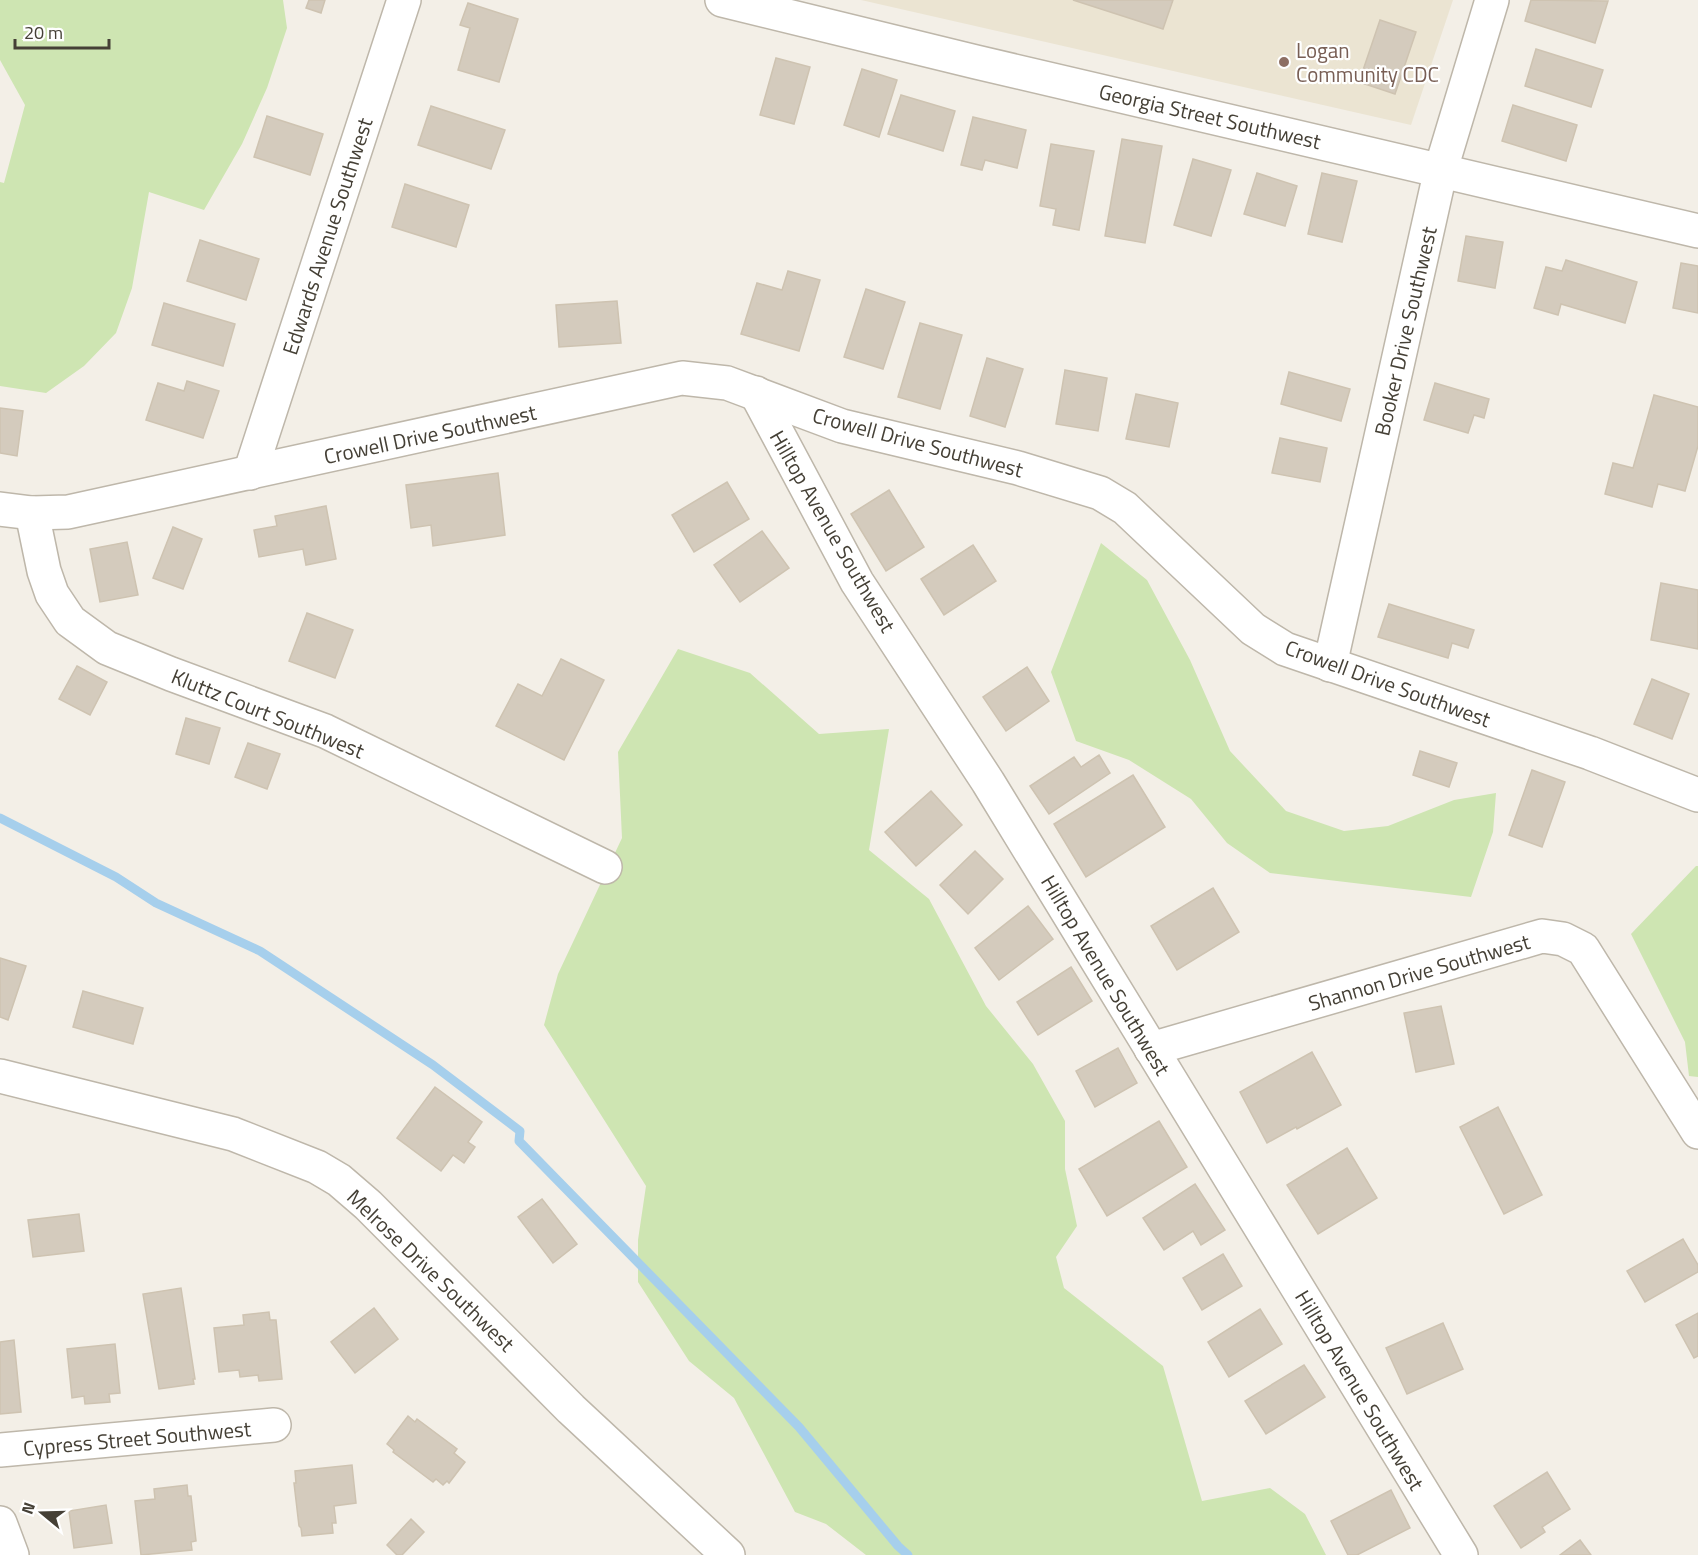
<svg xmlns="http://www.w3.org/2000/svg" width="1698" height="1555" viewBox="0 0 1698 1555" font-family="'Titillium Web',sans-serif">
<style>
.education{fill:#ebe4d2}
.green{fill:#cee5b2}
.lines{fill:none;stroke-linecap:round;stroke-linejoin:round}
.stream{stroke:#a6cfec;stroke-width:9}
.building{fill:#d4cbbd;stroke:#cec3b1;stroke-width:1.5}
.minor-casing{stroke:#beb7aa;stroke-width:36}
.minor{stroke:#fff;stroke-width:33}
.education-dot{fill:#8d6e63;stroke:#fff;stroke-width:2}
.labels{text-anchor:middle;dominant-baseline:central;stroke-width:4.5;stroke-linejoin:round;paint-order:stroke}
.education-label{font-size:21px;fill:#785e54;stroke:#fff;text-anchor:start}
.street-label{font-size:21px;fill:#454036;stroke:#fff}
</style>
<rect width="100%" height="100%" fill="#f3efe7"/>
<!-- education -->
<polygon class="education" points="861,0 1453,0 1411,125"/>
<!-- green -->
<g class="green">
<polygon points="0,0 283,0 287,28 267,88 242,144 204,210 149,192 132,288 116,333 84,366 46,393 0,386 0,182 4,183 25,105 0,60"/>
<polygon points="1101,543 1147,580 1190,660 1230,751 1286,811 1344,831 1388,826 1454,800 1496,793 1493,832 1471,897 1270,873 1227,843 1191,799 1129,760 1076,741 1051,672"/>
<polygon points="678,649 750,673 819,734 889,729 869,850 929,899 986,1006 1033,1064 1065,1121 1065,1169 1077,1226 1056,1257 1064,1288 1163,1366 1202,1501 1270,1488 1305,1514 1326,1555 866,1555 826,1524 795,1512 734,1398 689,1361 638,1282 638,1240 646,1186 544,1025 558,974 622,838 618,752"/>
<polygon points="1696,866 1698,866 1698,1077 1689,1076 1685,1042 1631,934"/>
</g>
<g class="lines">
<!-- stream -->
<polyline class="stream" points="0,818 116,877 156,903 260,951 433,1065 520,1131 519,1141 799,1427 898,1546 908,1555"/>
</g>
<!-- building -->
<g class="building">
<polygon points="309,0 325,0 321,13 306,8"/>
<polygon points="1073,0 1173,0 1163,29"/>
<polygon points="1531,0 1608,1 1595,43 1525,21"/>
<polygon points="468,3 518,19 499,82 458,70 470,28 460,25"/>
<polygon points="1380,20 1416,32 1395,94 1359,82"/>
<polygon points="1536,49 1603,70 1591,107 1525,86"/>
<polygon points="776,58 810,67 794,124 760,115"/>
<polygon points="862,69 897,80 879,137 844,125"/>
<polygon points="901,95 955,111 943,151 888,134"/>
<polygon points="1513,105 1577,125 1566,161 1502,141"/>
<polygon points="431,106 505,130 491,169 418,145"/>
<polygon points="267,116 323,134 310,175 254,157"/>
<polygon points="973,117 1026,130 1017,168 985,160 982,170 961,165"/>
<polygon points="1122,139 1162,146 1145,243 1105,236"/>
<polygon points="1051,144 1094,151 1079,230 1053,225 1056,209 1040,206"/>
<polygon points="1193,159 1231,170 1211,236 1174,225"/>
<polygon points="1257,173 1297,186 1285,226 1244,214"/>
<polygon points="1322,173 1357,181 1342,242 1308,234"/>
<polygon points="405,184 469,205 456,247 392,227"/>
<polygon points="1466,236 1503,242 1495,288 1458,281"/>
<polygon points="200,240 259,259 246,300 187,281"/>
<polygon points="1566,260 1637,282 1625,323 1561,304 1558,315 1534,308 1546,267 1562,271"/>
<polygon points="1681,263 1698,266 1698,313 1673,308"/>
<polygon points="788,271 820,280 799,351 741,334 757,283 782,290"/>
<polygon points="866,289 905,302 883,369 844,357"/>
<polygon points="617,301 621,343 559,347 556,305"/>
<polygon points="164,303 235,324 223,366 152,345"/>
<polygon points="920,323 962,335 940,409 898,397"/>
<polygon points="987,358 1023,369 1005,427 970,416"/>
<polygon points="1065,370 1107,378 1098,431 1056,424"/>
<polygon points="1289,372 1350,389 1341,421 1281,404"/>
<polygon points="187,381 219,391 203,438 146,420 158,383 184,391"/>
<polygon points="1435,383 1489,399 1484,418 1474,415 1468,433 1424,420"/>
<polygon points="1136,394 1178,403 1169,447 1126,439"/>
<polygon points="1654,395 1698,407 1698,446 1685,491 1658,484 1652,507 1605,494 1613,463 1633,468"/>
<polygon points="0,408 23,411 17,456 0,453"/>
<polygon points="1280,438 1327,448 1320,482 1272,473"/>
<polygon points="498,473 505,535 433,546 431,525 411,528 406,485"/>
<polygon points="727,482 749,519 694,552 672,515"/>
<polygon points="889,490 924,547 886,571 851,514"/>
<polygon points="326,506 336,559 306,565 303,549 259,557 254,530 277,526 275,516"/>
<polygon points="173,527 202,539 183,589 153,578"/>
<polygon points="762,531 789,568 740,602 714,565"/>
<polygon points="127,542 138,595 100,602 90,549"/>
<polygon points="973,545 996,581 944,615 921,579"/>
<polygon points="1661,583 1698,590 1698,649 1651,640"/>
<polygon points="1389,604 1474,630 1468,648 1452,643 1448,658 1378,637"/>
<polygon points="307,613 353,630 335,678 289,661"/>
<polygon points="561,659 604,680 564,760 496,726 518,684 542,696"/>
<polygon points="77,666 107,682 90,715 59,699"/>
<polygon points="1027,667 1049,701 1006,731 983,697"/>
<polygon points="1652,679 1689,694 1672,739 1634,724"/>
<polygon points="186,718 220,728 209,764 176,754"/>
<polygon points="248,743 280,754 267,789 235,777"/>
<polygon points="1420,751 1457,763 1449,787 1413,775"/>
<polygon points="1099,755 1110,773 1049,814 1030,786 1074,757 1081,767"/>
<polygon points="1532,770 1565,782 1542,847 1509,835"/>
<polygon points="1133,775 1165,827 1086,877 1054,824"/>
<polygon points="931,791 962,825 916,866 885,832"/>
<polygon points="975,851 1003,879 968,914 940,885"/>
<polygon points="1213,888 1239,932 1177,970 1151,926"/>
<polygon points="1028,906 1053,939 999,980 975,948"/>
<polygon points="0,958 26,966 8,1020 0,1017"/>
<polygon points="1071,967 1092,1001 1038,1035 1017,1002"/>
<polygon points="83,991 143,1008 133,1044 73,1027"/>
<polygon points="1441,1006 1454,1064 1416,1072 1404,1013"/>
<polygon points="1118,1048 1137,1083 1095,1107 1076,1071"/>
<polygon points="1312,1052 1341,1105 1297,1129 1296,1127 1267,1143 1240,1092"/>
<polygon points="435,1087 482,1122 468,1142 475,1147 464,1163 453,1155 441,1171 397,1138"/>
<polygon points="1498,1107 1542,1195 1504,1214 1460,1127"/>
<polygon points="1159,1121 1187,1167 1107,1216 1079,1169"/>
<polygon points="1347,1148 1377,1198 1318,1234 1287,1185"/>
<polygon points="1195,1184 1225,1230 1201,1245 1193,1231 1164,1250 1143,1218"/>
<polygon points="542,1199 577,1244 553,1263 518,1217"/>
<polygon points="79,1214 84,1251 33,1257 28,1220"/>
<polygon points="1683,1239 1698,1265 1698,1272 1645,1302 1627,1271"/>
<polygon points="1223,1254 1242,1286 1202,1310 1183,1278"/>
<polygon points="181,1288 195,1379 193,1379 194,1384 159,1389 143,1294"/>
<polygon points="374,1308 398,1339 355,1373 331,1342"/>
<polygon points="1260,1309 1282,1344 1229,1377 1208,1342"/>
<polygon points="269,1312 270,1320 276,1320 282,1379 259,1381 258,1375 240,1377 239,1370 219,1372 214,1328 244,1325 243,1315"/>
<polygon points="1698,1313 1698,1356 1694,1358 1676,1325"/>
<polygon points="1443,1323 1463,1369 1407,1394 1386,1348"/>
<polygon points="14,1340 21,1412 0,1414 0,1342"/>
<polygon points="115,1344 120,1393 109,1394 110,1402 85,1404 84,1396 72,1398 67,1349"/>
<polygon points="1304,1365 1325,1397 1266,1434 1245,1401"/>
<polygon points="408,1416 415,1422 417,1419 457,1449 454,1453 465,1462 449,1483 447,1481 443,1485 436,1479 433,1482 393,1452 394,1450 387,1444"/>
<polygon points="352,1465 356,1503 334,1506 336,1523 332,1523 333,1533 302,1536 301,1528 299,1526 294,1483 296,1483 295,1471"/>
<polygon points="1547,1472 1570,1509 1542,1527 1545,1532 1521,1548 1494,1506"/>
<polygon points="187,1485 188,1496 191,1496 196,1541 191,1542 192,1550 141,1555 135,1501 155,1499 154,1489"/>
<polygon points="1391,1490 1410,1528 1357,1555 1348,1555 1331,1521"/>
<polygon points="106,1505 112,1543 74,1548 69,1511"/>
<polygon points="411,1519 424,1532 402,1555 397,1555 387,1545"/>
<polygon points="1580,1540 1591,1555 1560,1555"/>
</g>
<g class="lines">
<defs>
<g id="minor">
<polyline points="722,0 976,62 1698,231"/>
<polyline points="756,393 857,582 988,782 1461,1555"/>
<polyline points="250,473 404,0"/>
<polyline points="0,509 32,513 68,512 682,378 727,383 842,426 1018,468 1100,493 1125,508 1253,629 1285,649 1590,753 1698,795"/>
<polyline points="32,513 44,571 52,594 70,621 107,648 171,674 325,731 605,867"/>
<polyline points="1330,665 1441,169 1492,0"/>
<polyline points="1151,1049 1542,936 1563,939 1583,949 1698,1132"/>
<polyline points="0,1076 233,1134 317,1167 339,1180 368,1205 571,1409 728,1555"/>
<polyline points="0,1450 274,1425"/>
<polyline points="0,1523 12,1555"/>
</g>
</defs>
<!-- minor casing -->
<use href="#minor" class="minor-casing"/>
<!-- minor -->
<use href="#minor" class="minor"/>
</g>
<!-- markers -->
<circle class="education-dot" cx="1284" cy="62" r="6"/>
<g class="labels">
<!-- education labels -->
<g class="education-label">
<text x="1296" y="50">Logan<tspan x="1296" dy="24">Community CDC</tspan></text>
</g>
<!-- street labels -->
<g class="street-label">
<text transform="translate(1210 116) rotate(13)">Georgia Street Southwest</text>
<text transform="translate(327 236) rotate(-72)">Edwards Avenue Southwest</text>
<text transform="translate(1405 331) rotate(-77)">Booker Drive Southwest</text>
<text transform="translate(430 434) rotate(-12)">Crowell Drive Southwest</text>
<text transform="translate(918 442) rotate(15)">Crowell Drive Southwest</text>
<text transform="translate(833 531) rotate(60)">Hilltop Avenue Southwest</text>
<text transform="translate(1388 683) rotate(20)">Crowell Drive Southwest</text>
<text transform="translate(268 713) rotate(22)">Kluttz Court Southwest</text>
<text transform="translate(1419 972) rotate(-16)">Shannon Drive Southwest</text>
<text transform="translate(1106 975) rotate(59)">Hilltop Avenue Southwest</text>
<text transform="translate(431 1270) rotate(44)">Melrose Drive Southwest</text>
<text transform="translate(1360 1390) rotate(59)">Hilltop Avenue Southwest</text>
<text transform="translate(137 1438) rotate(-5)">Cypress Street Southwest</text>
</g>
</g>
<!-- north arrow -->
<g transform="translate(42 1513) rotate(289)" stroke="#ffffff" stroke-width="4.5" paint-order="stroke">
<path d="M0-4.5L10 22L0 15L-10 22Z" fill="#454036"/>
<text y="-9" font-size="16" font-weight="bold" text-anchor="middle" fill="#454036">N</text>
</g>
<!-- scale -->
<path d="M15 39v9h94v-9" fill="none" stroke="#454036" stroke-width="3"/>
<text x="24" y="39" font-size="18" fill="#454036" stroke="#ffffff" stroke-width="4.5" paint-order="stroke">20 m</text>
</svg>
